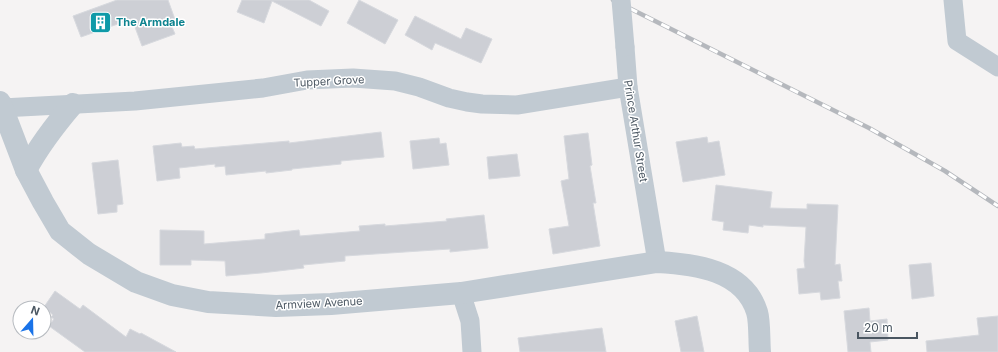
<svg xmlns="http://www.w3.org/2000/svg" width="998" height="352" viewBox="0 0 998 352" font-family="Inter,sans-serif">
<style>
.building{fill:#cdcfd5;stroke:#d7d9de}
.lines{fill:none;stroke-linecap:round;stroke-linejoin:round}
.minor{stroke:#c1cad2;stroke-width:19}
.tertiary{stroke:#c1cad2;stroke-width:22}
.rail-casing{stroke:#b5b8bd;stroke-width:4.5}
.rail{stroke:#fff;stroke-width:3;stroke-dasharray:9;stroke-linecap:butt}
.minor-bridge{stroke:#c1cad2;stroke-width:19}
.labels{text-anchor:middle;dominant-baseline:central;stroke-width:3;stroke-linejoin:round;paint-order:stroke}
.culture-label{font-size:11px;font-weight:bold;fill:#0d838f;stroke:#fff;text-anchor:start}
.street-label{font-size:11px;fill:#4a5661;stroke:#fff}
</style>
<rect width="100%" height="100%" fill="#f5f3f3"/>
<!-- building -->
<g class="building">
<polygon points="117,0 168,0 177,25 172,27 175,34 142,46 132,19 81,37 73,16"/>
<polygon points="242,0 309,0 329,11 321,26 272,1 264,23 237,12"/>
<polygon points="359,0 398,20 385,44 347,23"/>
<polygon points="415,16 461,39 466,28 492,39 481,63 435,43 432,50 405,35"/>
<polygon points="381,132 384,157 341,161 341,164 292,169 292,170 266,173 266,171 226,175 225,166 215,167 215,164 179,168 180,178 157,181 153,146 181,143 182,147 194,146 195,149 289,141 289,143"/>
<polygon points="588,133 592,165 590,166 596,203 593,203 600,246 553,254 549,229 569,226 561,181 569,179 564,136"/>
<polygon points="707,137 708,143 719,141 725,175 683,182 676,142"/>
<polygon points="439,138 440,144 446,143 449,165 413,169 410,141"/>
<polygon points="517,154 520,176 489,179 487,157"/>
<polygon points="118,160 123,204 117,205 117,212 98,214 92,163"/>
<polygon points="716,185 772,192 770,208 807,209 807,204 838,205 835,265 840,264 842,281 838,281 840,298 821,300 820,292 799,294 797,269 805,268 804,261 806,227 763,225 763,227 749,225 748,233 723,230 724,222 712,220"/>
<polygon points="484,215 488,248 450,252 450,249 345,256 345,261 303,265 304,268 261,273 226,276 225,261 191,260 191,265 160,265 160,230 204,231 204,244 265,239 265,234 299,230 300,236 360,231 359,226 385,224 385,226 447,221 446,219"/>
<polygon points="931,263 934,296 912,299 909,265"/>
<polygon points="55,291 80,309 83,305 126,337 130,329 140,334 141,333 176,352 85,352 49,326 54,319 51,317 53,315 44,307"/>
<polygon points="869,308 870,321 887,319 888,340 870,342 871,352 848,352 844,311"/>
<polygon points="697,316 704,352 681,352 675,321"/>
<polygon points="998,316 998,352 927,352 926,341 979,335 977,318"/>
<polygon points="602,328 606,352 520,352 518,338"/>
</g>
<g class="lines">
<!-- minor -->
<g class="minor">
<polyline points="953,0 957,41 998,67"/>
<polyline points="625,47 628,87 657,262"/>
<polyline points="2,108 135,101 263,88 307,80 353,78 395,81 419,87 449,98 467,102 482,104 517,105 628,87"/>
<polyline points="461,293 470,321 472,352"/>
</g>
<!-- tertiary -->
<g class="tertiary">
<path d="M0,102L26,170L43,202L60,231L89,254L136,282L172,295L208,302L276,306L331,304L461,293L657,262C695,264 744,270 757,312C760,322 759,341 760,352"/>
<path d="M26,170C39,146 55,125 73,104"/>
</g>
<defs>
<polyline id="rail" points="613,0 869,128 945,171 998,206"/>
</defs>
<!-- rail casing -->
<use href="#rail" class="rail-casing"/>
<!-- rail -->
<use href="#rail" class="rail"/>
<!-- minor-bridge -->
<polyline class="minor-bridge" points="621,0 625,47"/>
</g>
<!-- icons -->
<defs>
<symbol id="building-square" viewBox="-11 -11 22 22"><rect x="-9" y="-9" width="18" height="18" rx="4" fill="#0f9aa8" stroke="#fff"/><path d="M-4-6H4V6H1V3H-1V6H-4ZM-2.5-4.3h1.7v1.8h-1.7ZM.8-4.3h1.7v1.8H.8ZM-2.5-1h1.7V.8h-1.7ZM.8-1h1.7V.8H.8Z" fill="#fff"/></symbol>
</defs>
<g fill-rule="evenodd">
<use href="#building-square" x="88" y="10" width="25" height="25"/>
</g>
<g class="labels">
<!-- culture labels -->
<g class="culture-label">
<text x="116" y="22">The Armdale</text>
</g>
<!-- street labels -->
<g class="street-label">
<text transform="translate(329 81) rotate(-3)">Tupper Grove</text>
<text transform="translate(636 131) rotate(81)">Prince Arthur Street</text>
<text transform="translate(319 303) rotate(-3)">Armview Avenue</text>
</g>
</g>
<!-- north arrow -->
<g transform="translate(32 320) rotate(20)"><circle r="19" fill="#ffffff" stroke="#b7bbc0"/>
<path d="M0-3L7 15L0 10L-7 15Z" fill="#1a73e8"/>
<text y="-6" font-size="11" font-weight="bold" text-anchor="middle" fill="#4a5661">N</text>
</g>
<!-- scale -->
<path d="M858 332v6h59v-6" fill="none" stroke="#4a5661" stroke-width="2"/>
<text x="864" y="332" font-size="12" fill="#4a5661" stroke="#ffffff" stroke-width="3" paint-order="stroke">20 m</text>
</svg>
